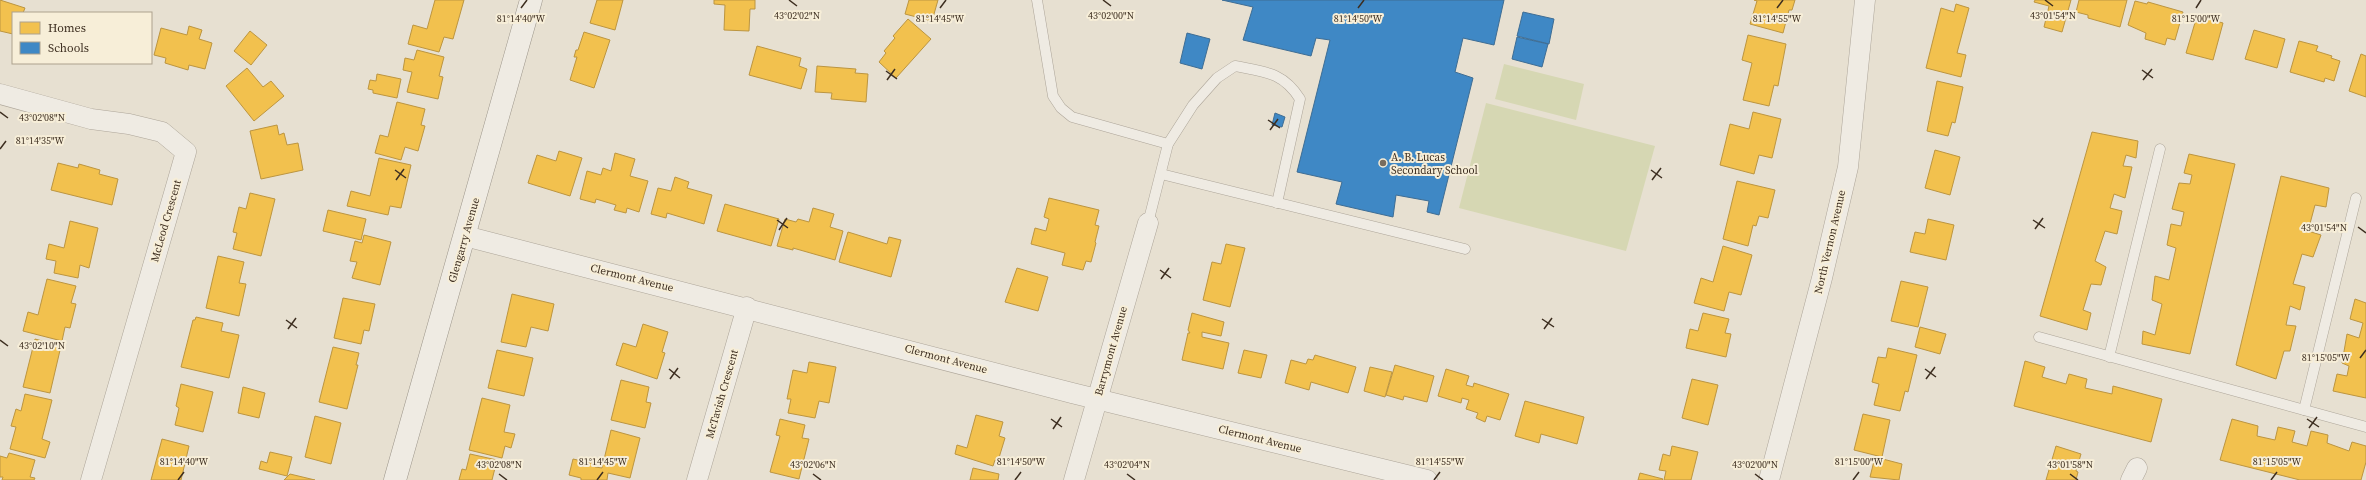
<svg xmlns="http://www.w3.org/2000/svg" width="2366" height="480" viewBox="0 0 2366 480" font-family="'Source Serif 4',serif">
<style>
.green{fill:#d6d7b3}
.homes{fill:#f2c14e;stroke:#bc9540}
.schools{fill:#3f88c5;stroke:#3e6d94}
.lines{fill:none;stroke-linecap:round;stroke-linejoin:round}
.lane-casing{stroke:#ada599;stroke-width:11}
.street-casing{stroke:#ada599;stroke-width:21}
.secondary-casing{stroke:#9c958a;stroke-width:23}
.lane{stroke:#efebe3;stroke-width:10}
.street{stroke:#efebe3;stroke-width:20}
.secondary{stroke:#efebe3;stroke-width:22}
.ticks{fill:none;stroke:#3d2e20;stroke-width:1.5}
.poi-dot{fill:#786c5e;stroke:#f7eed8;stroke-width:1.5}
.labels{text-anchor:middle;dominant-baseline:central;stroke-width:4;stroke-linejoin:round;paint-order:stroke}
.poi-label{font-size:11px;fill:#3d2e20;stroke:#f7eed8;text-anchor:start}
.street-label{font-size:11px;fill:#3d2e20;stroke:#f7eed8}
.ticks-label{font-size:10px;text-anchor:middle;fill:#3d2e20;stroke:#f7eed8;stroke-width:4;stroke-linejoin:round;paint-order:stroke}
</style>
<rect width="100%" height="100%" fill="#e7e0d1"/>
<!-- green -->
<g class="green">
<polygon points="1504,64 1584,84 1576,120 1495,99"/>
<polygon points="1486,103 1655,146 1626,251 1459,208"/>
</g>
<!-- homes -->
<g class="homes">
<polygon points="0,0 25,8 23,13 13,13 13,34 0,31"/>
<polygon points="435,0 464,0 453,39 444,37 439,52 408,44 413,25 427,29"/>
<polygon points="597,0 623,0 615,30 590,23"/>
<polygon points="714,0 755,0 755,9 750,9 749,31 724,30 725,5 714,4"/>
<polygon points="938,0 932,21 905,14 909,0"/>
<polygon points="1754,0 1795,0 1792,10 1789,10 1783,33 1750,24 1757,1"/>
<polygon points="2035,0 2071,0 2062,32 2044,27 2049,6 2034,2"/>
<polygon points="2079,0 2127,0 2120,27 2088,18 2088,15 2076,12"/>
<polygon points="2135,1 2147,4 2148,2 2183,12 2175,40 2167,38 2165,45 2145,39 2146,33 2128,25"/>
<polygon points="1956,4 1969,8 1957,53 1966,55 1961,77 1926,68 1941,8 1954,12"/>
<polygon points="2197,16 2223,23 2213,60 2186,53"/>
<polygon points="908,19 931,39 896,78 879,62 886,53 884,51 895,38 893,36"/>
<polygon points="189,26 202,30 199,39 212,43 205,69 189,65 188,70 165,63 166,58 154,55 161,28 187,35"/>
<polygon points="2254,30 2285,39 2277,68 2245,59"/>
<polygon points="250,31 267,45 251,65 234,51"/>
<polygon points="584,32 610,40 594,88 570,80 577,57 574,57 576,50 578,50"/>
<polygon points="1748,35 1786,44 1778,86 1774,85 1769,106 1743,100 1752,63 1742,60"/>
<polygon points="2299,41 2318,46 2316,51 2332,56 2331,58 2340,61 2334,81 2325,78 2324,82 2290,72"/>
<polygon points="757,46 801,58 799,66 807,69 801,89 749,75"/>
<polygon points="417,50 444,57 439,76 443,77 438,99 407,92 412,72 403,70 405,58 414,60"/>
<polygon points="2361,54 2366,56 2366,97 2349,91"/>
<polygon points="817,66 856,69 855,73 868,74 866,102 831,99 832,93 815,92"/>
<polygon points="247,68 263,87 271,81 284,96 254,121 226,86"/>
<polygon points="377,74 401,79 397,98 373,93 373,90 368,89 370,80 376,81"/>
<polygon points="1937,81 1963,87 1955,123 1952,122 1948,136 1927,131"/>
<polygon points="397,102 425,109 421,125 425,126 418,151 405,147 401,160 375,153 380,135 388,137"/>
<polygon points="1753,112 1781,119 1772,158 1759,155 1754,174 1720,165 1730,124 1749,129"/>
<polygon points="277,125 279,135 284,133 287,145 298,143 303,170 261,179 250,131"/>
<polygon points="2092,132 2138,141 2136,158 2126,155 2123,166 2132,167 2125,198 2114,194 2110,208 2122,211 2117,234 2105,231 2095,261 2106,267 2101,285 2091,284 2083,310 2091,313 2087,330 2040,316"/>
<polygon points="1935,150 1960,157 1950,195 1925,188"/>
<polygon points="559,151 582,158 570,196 528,183 537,155 556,161"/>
<polygon points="615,153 635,159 630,176 648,181 639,212 627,208 626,213 614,210 616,205 596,199 595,203 580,199 587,171 601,175 603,168 611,171"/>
<polygon points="2189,154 2235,164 2190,354 2142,344 2143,331 2155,335 2162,304 2152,300 2155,276 2169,280 2176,248 2167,245 2171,224 2181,226 2184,212 2172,209 2179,183 2190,184 2192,175 2184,173"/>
<polygon points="379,158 411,165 401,208 390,206 388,215 347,206 351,191 370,196"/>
<polygon points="58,163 78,168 79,164 100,170 99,174 118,179 112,205 51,190"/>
<polygon points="2281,176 2329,188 2326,207 2315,205 2308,231 2321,235 2313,257 2302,254 2293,284 2305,287 2300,310 2290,306 2286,325 2296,326 2290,351 2284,351 2276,379 2236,365"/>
<polygon points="675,177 689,182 687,188 712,195 704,224 667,213 666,218 651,214 658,188 671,191"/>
<polygon points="1737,181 1775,190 1768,218 1759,216 1756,226 1753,225 1748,246 1723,239"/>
<polygon points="250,193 275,199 261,256 233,249 237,233 233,232 239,207 246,209"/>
<polygon points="1049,198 1099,210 1095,225 1099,226 1095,242 1096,243 1091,262 1086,261 1083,270 1062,265 1065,253 1031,244 1035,228 1046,231 1049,219 1044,217"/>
<polygon points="725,204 779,219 771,246 717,231"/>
<polygon points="813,208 834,214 830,227 843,231 835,260 793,248 793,250 777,246 785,219 796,222 798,219 809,222"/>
<polygon points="328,210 366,219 361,240 323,231"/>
<polygon points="1928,219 1954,225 1946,260 1910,252 1915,232 1925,234"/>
<polygon points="70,221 98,228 89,268 80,265 78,278 54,273 56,261 46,259 49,244 64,248"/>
<polygon points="848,232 887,244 889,237 901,240 891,277 839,262"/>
<polygon points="364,235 391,242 380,285 352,278 357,262 350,261 355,241 362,243"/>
<polygon points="1226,244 1245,248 1230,307 1203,300 1212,262 1221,264"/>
<polygon points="1723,246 1752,255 1741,295 1729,292 1724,311 1694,303 1701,278 1713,282"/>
<polygon points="218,256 244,262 239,283 246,284 239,316 206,308"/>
<polygon points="1017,268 1048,277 1038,311 1005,302"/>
<polygon points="47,279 76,286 71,303 76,304 70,328 65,327 62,341 23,331 28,312 38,315"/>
<polygon points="1901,281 1928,287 1918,327 1891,321"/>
<polygon points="512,294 554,304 548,331 531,327 526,347 501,342"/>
<polygon points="343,298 375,304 369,331 364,330 361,344 334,338"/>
<polygon points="2355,299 2366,303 2366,398 2333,391 2337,374 2347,376 2349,366 2342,363 2347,334 2359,338 2363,323 2350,319"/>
<polygon points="1192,313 1224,322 1221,336 1202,332 1202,337 1229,343 1223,369 1182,360 1188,333 1190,333 1188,330"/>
<polygon points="1703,313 1729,319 1725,333 1731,334 1726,357 1686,348 1690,329 1698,331"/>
<polygon points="196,317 223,323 221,331 239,335 229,378 181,367 193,320 195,320"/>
<polygon points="643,324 668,332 662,352 665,353 657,379 616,365 623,343 636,347"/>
<polygon points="1920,327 1946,334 1940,354 1915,347"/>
<polygon points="35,339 61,346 50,393 23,387"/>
<polygon points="333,347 359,353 356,365 358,365 347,409 319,402"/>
<polygon points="1888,348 1917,355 1908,392 1905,391 1900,411 1874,405 1879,384 1872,382 1878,357 1886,358"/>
<polygon points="497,350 533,358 524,396 488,388"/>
<polygon points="1244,350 1267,355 1261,378 1238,373"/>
<polygon points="1315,355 1356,367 1348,393 1311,382 1309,390 1285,383 1291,360 1306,364 1308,359 1313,360"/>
<polygon points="2025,361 2045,367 2042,377 2066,384 2069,374 2087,379 2085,388 2112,394 2113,386 2162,399 2151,442 2014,406"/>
<polygon points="809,362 836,367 829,403 819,401 815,418 788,413 791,399 787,399 793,370 807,373"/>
<polygon points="1395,365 1434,376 1427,402 1404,396 1403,400 1386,395"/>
<polygon points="1370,367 1392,372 1385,397 1364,391"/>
<polygon points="1446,369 1469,376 1466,385 1473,387 1474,383 1509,394 1500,420 1487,416 1485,422 1476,418 1478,413 1466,409 1469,400 1462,398 1461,403 1438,396"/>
<polygon points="1692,379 1718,385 1708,425 1682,418"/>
<polygon points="621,380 649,387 646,402 651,403 645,428 611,420"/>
<polygon points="181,384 213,392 203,432 175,425 179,408 176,406"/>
<polygon points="243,387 265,393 259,418 238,413"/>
<polygon points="25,394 52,400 42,439 50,442 45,458 10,449 16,427 11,426 16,409 21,411"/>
<polygon points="482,398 510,405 504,432 515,434 511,448 505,446 502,458 469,450"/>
<polygon points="1525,401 1584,417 1577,444 1541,434 1539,443 1515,436"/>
<polygon points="1863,414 1890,420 1882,457 1854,450"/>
<polygon points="976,415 1003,422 999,436 1005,438 998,461 995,460 993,466 955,454 957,445 967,448"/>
<polygon points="315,416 341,423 331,464 305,457"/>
<polygon points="780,419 805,425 802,438 809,439 799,479 770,472 780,436 776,435"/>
<polygon points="2232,419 2258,426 2257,436 2275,440 2278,427 2295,431 2292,442 2307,446 2311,431 2328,435 2327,443 2349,451 2352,442 2366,446 2366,462 2361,480 2300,480 2220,460"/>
<polygon points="611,430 640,438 630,478 608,473 607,480 581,480 581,478 569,475 573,459 595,464 595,467 602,468"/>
<polygon points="162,439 189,446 181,480 151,480"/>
<polygon points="1672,446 1698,452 1691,480 1664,480 1666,471 1659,470 1663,454 1670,456"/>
<polygon points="2056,446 2081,454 2076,471 2078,472 2076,480 2046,480"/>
<polygon points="270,452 292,457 287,476 259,469 261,461 267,463"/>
<polygon points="9,453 35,460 30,477 35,478 34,480 2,480 3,477 0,477 0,456 7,458"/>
<polygon points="470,454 497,460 492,480 459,480 462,469 466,470"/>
<polygon points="1875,457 1902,464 1899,480 1870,477"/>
<polygon points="973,468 999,474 998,480 970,480"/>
<polygon points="1640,473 1663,479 1662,480 1638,480"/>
<polygon points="290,474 315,480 284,480"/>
</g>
<!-- schools -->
<g class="schools">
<polygon points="1222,0 1504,0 1494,45 1463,38 1455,72 1473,78 1439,215 1427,212 1429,201 1396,195 1393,217 1336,204 1342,182 1297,172 1330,40 1316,38 1311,56 1243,40 1253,7"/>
<polygon points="1523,12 1554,19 1549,44 1517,36"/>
<polygon points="1187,33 1210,39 1202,69 1180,63"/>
<polygon points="1517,37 1548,44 1542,67 1512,59"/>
<polygon points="1275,113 1285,117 1282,127 1272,125"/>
</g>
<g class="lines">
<defs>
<g id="lane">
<polyline points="1037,0 1053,96 1061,108 1072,117 1168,144"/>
<polyline points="1161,174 1465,249"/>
<path d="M1148,223L1168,144L1193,105L1217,78L1235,66C1265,72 1283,72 1300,99L1277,203"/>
<polyline points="2039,337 2366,427"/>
<polyline points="2109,357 2160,149"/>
<polyline points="2304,410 2356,198"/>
</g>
<g id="street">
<polyline points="0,94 91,119 129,124 162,132 186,152 91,480"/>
<polyline points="465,236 1072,393 1427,480"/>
<polyline points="697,480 747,307"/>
<polyline points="1074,480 1148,223"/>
<polyline points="1769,480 1822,278 1848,167 1865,0"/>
<polyline points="2131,480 2137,468"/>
</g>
<polyline id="secondary" points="395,480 531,0"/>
</defs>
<!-- lane casing -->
<use href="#lane" class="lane-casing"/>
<!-- street casing -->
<use href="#street" class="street-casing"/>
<!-- secondary casing -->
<use href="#secondary" class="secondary-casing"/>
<!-- lane -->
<use href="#lane" class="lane"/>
<!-- street -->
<use href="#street" class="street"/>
<!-- secondary -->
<use href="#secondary" class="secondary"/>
</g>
<!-- ticks -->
<path class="ticks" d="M789,0L797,6M1103,0L1111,6M2045,0L2053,6M521,8L527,0M940,8L946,0M1358,8L1364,0M1777,8L1783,0M2196,8L2201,0M2142,70L2153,78M886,71L897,79M887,80L895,69M2143,80L2152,69M0,112L8,118M1268,120L1280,128M1270,130L1278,119M0,149L6,141M395,170L406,178M1651,170L1662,178M396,180L404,169M1652,180L1661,168M777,220L788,228M2033,220L2045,228M2358,227L2366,233M2035,229L2043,218M779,230L787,218M1160,270L1171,278M1161,279L1169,268M1542,319L1554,327M286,320L297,328M288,329L296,318M1544,329L1552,318M0,340L8,346M2360,358L2366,350M669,369L680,378M1925,369L1936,377M670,379L678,368M1926,379L1935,367M1051,419L1062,427M2307,419L2319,427M2309,428L2317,417M1053,429L1061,417M499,474L507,480M813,474L821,480M1127,474L1135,480M1755,474L1763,480M2070,474L2078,480M178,480L184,472M597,480L603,472M1015,480L1021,472M1434,480L1440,472M1853,480L1859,472M2271,480L2277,472"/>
<!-- markers -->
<circle class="poi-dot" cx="1383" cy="163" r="4"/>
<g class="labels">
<!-- poi labels -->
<g class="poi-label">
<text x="1391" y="157">A. B. Lucas<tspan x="1391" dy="13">Secondary School</tspan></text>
</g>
<!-- street labels -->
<g class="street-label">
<text transform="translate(166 221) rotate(-74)">McLeod Crescent</text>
<text transform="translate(464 240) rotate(-74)">Glengarry Avenue</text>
<text transform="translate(1830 242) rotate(-77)">North Vernon Avenue</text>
<text transform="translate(632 278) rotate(14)">Clermont Avenue</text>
<text transform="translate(1111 351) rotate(-74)">Barrymont Avenue</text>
<text transform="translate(946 359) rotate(15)">Clermont Avenue</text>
<text transform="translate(722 394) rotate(-74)">McTavish Crescent</text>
<text transform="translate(1260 439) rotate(14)">Clermont Avenue</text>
</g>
</g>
<g class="ticks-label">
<text x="797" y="19">43°02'02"N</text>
<text x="1111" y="19">43°02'00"N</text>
<text x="2053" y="19">43°01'54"N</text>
<text x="1777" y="22">81°14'55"W</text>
<text x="521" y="22">81°14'40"W</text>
<text x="940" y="22">81°14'45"W</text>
<text x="1358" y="22">81°14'50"W</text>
<text x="2196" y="22">81°15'00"W</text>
<text x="42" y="121">43°02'08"N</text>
<text x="40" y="144">81°14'35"W</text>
<text x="2324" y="231">43°01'54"N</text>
<text x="42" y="349">43°02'10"N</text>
<text x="2326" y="361">81°15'05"W</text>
<text x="184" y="465">81°14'40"W</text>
<text x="603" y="465">81°14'45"W</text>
<text x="1021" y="465">81°14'50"W</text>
<text x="1440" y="465">81°14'55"W</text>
<text x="1859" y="465">81°15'00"W</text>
<text x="2277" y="465">81°15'05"W</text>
<text x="499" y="468">43°02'08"N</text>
<text x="813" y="468">43°02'06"N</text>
<text x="1127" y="468">43°02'04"N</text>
<text x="1755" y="468">43°02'00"N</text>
<text x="2070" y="468">43°01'58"N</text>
</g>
<!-- legend -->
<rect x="12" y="12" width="140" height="52" fill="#f7eed8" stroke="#ada18e"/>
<rect x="20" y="22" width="20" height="12" fill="#f2c14e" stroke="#ada18e"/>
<text x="48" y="32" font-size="12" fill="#3d2e20">Homes</text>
<rect x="20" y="42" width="20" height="12" fill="#3f88c5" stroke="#ada18e"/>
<text x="48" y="52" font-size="12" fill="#3d2e20">Schools</text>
</svg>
